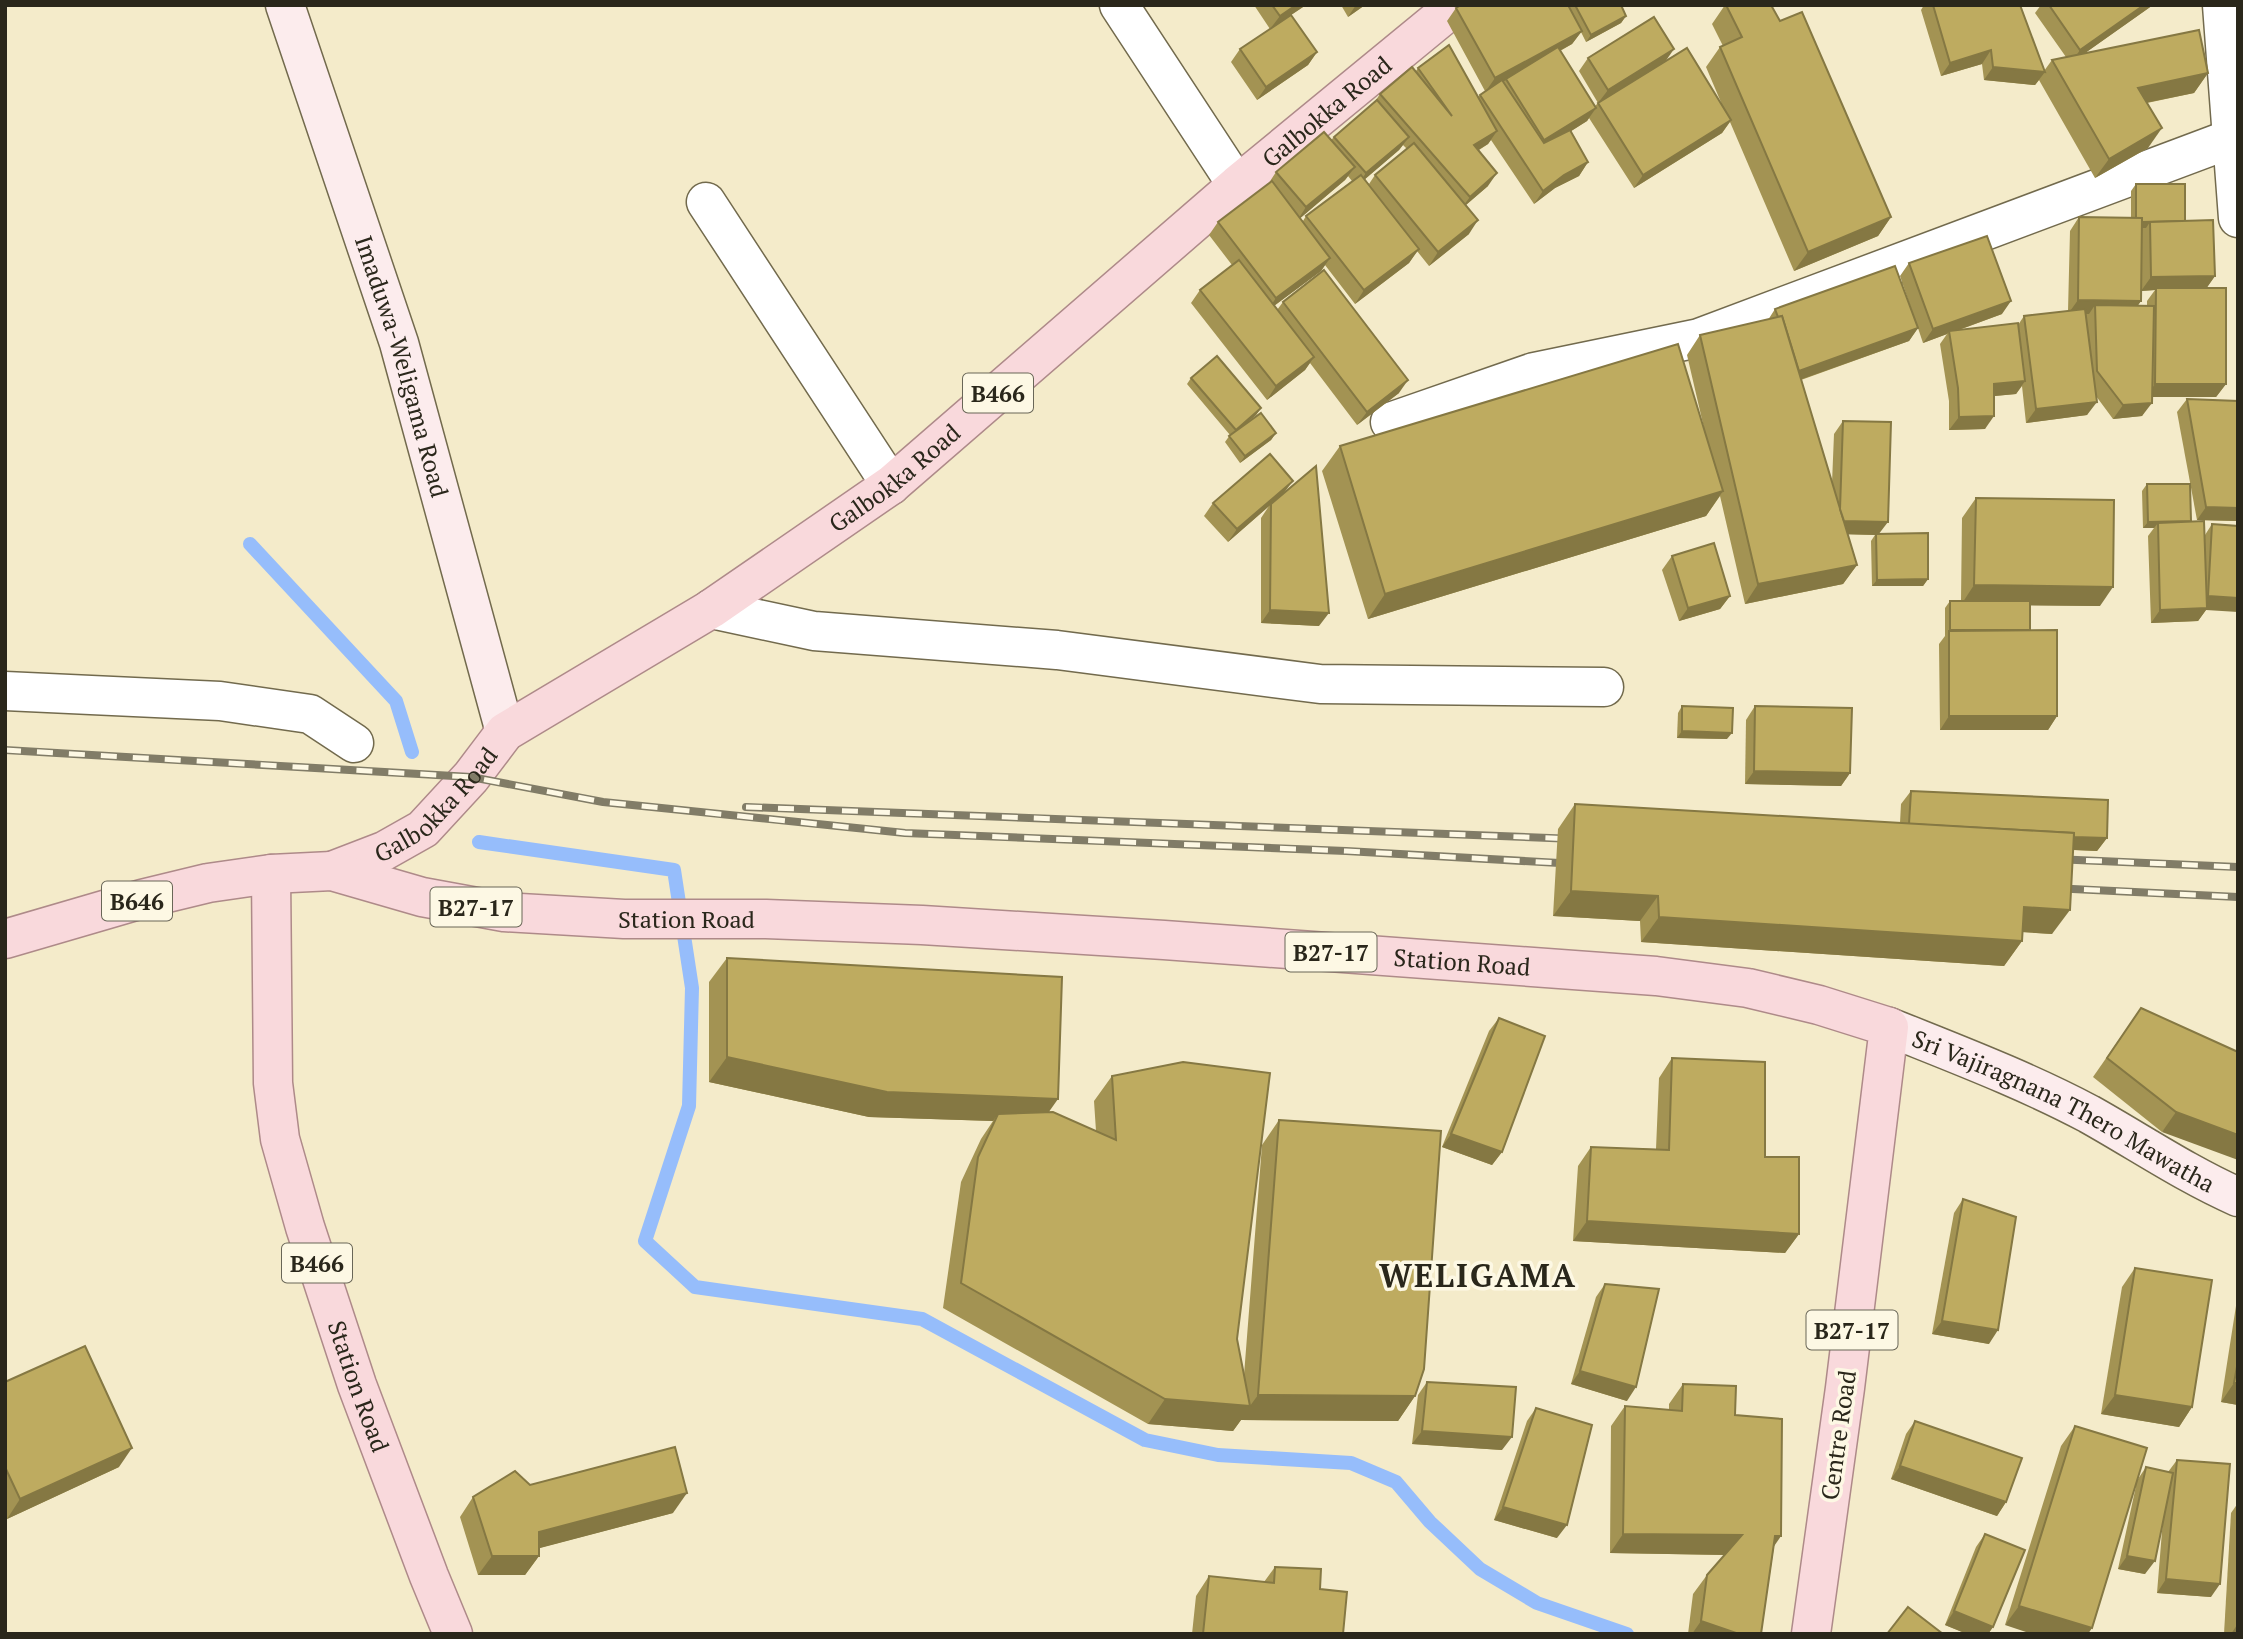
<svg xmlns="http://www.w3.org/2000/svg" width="2243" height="1639" viewBox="0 0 2243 1639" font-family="'PT Serif',serif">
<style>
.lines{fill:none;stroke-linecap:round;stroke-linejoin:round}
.stream{stroke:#96bdfb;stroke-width:14}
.street-casing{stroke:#726a4d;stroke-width:41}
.secondary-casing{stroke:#726a4d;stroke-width:41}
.primary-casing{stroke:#ae8a89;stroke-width:41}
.street{stroke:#fff;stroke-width:38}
.secondary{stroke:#fceced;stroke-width:38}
.primary{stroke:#f9d9dc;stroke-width:38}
.rail-casing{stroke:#817c67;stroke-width:8}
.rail{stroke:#fdf8e4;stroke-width:5;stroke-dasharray:16;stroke-linecap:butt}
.wall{fill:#a39353;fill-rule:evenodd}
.shaded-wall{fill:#857843}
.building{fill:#beab60;stroke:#857843;stroke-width:2}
.labels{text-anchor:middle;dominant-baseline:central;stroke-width:7;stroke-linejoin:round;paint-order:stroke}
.shield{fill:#fdf8e4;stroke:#696657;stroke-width:2}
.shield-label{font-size:23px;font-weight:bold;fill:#2a271b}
.street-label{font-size:24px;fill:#2a271b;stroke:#fdf8e4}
.district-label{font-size:32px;font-weight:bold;letter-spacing:2px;fill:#2a271b;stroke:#fdf8e4}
</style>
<rect width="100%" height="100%" fill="#f4ebca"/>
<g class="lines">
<!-- stream -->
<g class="stream">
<polyline points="250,544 396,701 412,752"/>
<polyline points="479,842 674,870 692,988 689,1106 645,1241 695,1287 922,1319 1145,1440 1218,1455 1351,1463 1396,1482 1430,1522 1480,1569 1537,1603 1627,1634"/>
</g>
<defs>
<g id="street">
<polyline points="1119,5 1237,185"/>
<polyline points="2222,5 2238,218"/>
<polyline points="706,202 891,485"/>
<polyline points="1390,422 1534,372 1699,338 2238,136"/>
<polyline points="711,609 814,631 1057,650 1320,684 1604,687"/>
<polyline points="5,691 220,701 310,714 354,743"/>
</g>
<g id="secondary">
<path id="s1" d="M285,5L399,343L505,732"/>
<path id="s2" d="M1889,1027C1956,1054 2025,1080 2089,1114C2139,1142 2186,1174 2238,1197"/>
</g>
<g id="primary">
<path id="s3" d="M332,871L384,851L423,829L471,777L505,732L711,609L891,485L1237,185L1456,5"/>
<path id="s4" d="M271,874L273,1083L280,1139L305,1227L357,1385L429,1576L453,1634"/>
<path id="s5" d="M5,939L142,899L208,883L271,874L332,871L422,897L504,912L624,919H766L922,925L1164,940L1656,976L1748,988L1819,1005L1889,1027L1845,1388L1811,1634"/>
</g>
</defs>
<!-- street casing -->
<use href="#street" class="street-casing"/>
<!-- secondary casing -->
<use href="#secondary" class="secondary-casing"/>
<!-- primary casing -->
<use href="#primary" class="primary-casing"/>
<!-- street -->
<use href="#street" class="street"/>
<!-- secondary -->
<use href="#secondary" class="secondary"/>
<!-- primary -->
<use href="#primary" class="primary"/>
<defs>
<g id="rail">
<polyline points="5,750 471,777 603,802 905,833 1346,851 1577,864"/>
<polyline points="746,807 1575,839"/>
<polyline points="2054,859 2238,867"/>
<polyline points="2052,888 2238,897"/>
</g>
</defs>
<!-- rail casing -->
<use href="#rail" class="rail-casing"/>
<!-- rail -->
<use href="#rail" class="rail"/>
</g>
<!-- wall -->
<g class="wall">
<polygon points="1254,5 1306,5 1291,15 1317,52 1308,65 1257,100 1231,62 1240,49 1270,29"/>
<polygon points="1341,5 1365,5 1348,17"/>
<path d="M1461,5H1621L1626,16L1621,23L1586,42L1581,32L1572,44L1560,51L1595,106L1598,103L1579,71L1588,58L1665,62L1723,107L1706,67L1720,47L1723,46L1712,24L1725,5H1771L1891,217L1878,236L1794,271L1730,122L1722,133L1634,188L1589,118L1587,121L1571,131L1588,162L1579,176L1555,188L1534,204L1491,140L1488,144L1479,150L1488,186L1466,205L1469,234L1429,266L1417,251L1409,263L1355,304L1325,265L1321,271L1274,306L1277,310L1283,302L1399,393L1357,425L1310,363L1305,370L1267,400L1191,303L1200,290L1232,265L1209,235L1218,222L1267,186L1276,172L1331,140L1334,137L1374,103L1380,94L1416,71L1418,68L1478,97L1485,91L1447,21L1456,8ZM1403,145L1407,149L1375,175L1369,184L1365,179L1399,150ZM1348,176L1352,181L1306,216L1303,221L1300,218L1345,180Z"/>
<polygon points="1924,5 2020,5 2044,71 2052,60 2066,57 2035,13 2041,5 2153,5 2085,53 2208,73 2194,93 2147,103 2148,148 2095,178 2039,80 2035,85 1984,80 1982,64 1941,76 1921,10"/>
<path d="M2136,184L2185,221L2215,276L2206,288L2226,384L2216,397H2152L2142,416L2113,419L2096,396L2087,415L2026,423L2022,386L2016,394L1994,396L1985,429L1949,430V401L1940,344L1947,334L1923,343L1918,328L1909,341L1801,380L1832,483L1834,434L1843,421L1879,534L1928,579L1923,586H1872L1871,541L1875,535L1848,534L1857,565L1843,584L1745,604L1720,496L1706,516L1368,619L1322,471L1340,446L1704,428L1687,355L1700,335L1768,320L1775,309L1915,320L1900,276L1909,263L2002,314L1959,330L2018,325L2024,316L2068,311L2070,231L2079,217L2131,218V191ZM2155,290L2147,301V306H2137L2141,301V291Z"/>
<polygon points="1191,378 1261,408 1256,415 1245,424 1276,433 1271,440 1240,463 1225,442 1230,435 1187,384"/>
<polygon points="2187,399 2238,401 2238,521 2197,520 2177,412"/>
<polygon points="2147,484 2191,521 2205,535 2212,524 2238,526 2206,610 2198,621 2151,623 2148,536 2154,528 2143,528 2142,491"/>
<polygon points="1284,493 1319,626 1261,623 1261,518 1269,506 1228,542 1204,516 1213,503"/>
<polygon points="1976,498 2100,606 2030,605 2029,630 2057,716 2048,730 1940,730 1939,644 1945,636 1945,608 1950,601 1961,601 1962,518"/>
<polygon points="1672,556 1730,596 1720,609 1679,621 1662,570"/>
<polygon points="1682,706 1727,739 1677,738 1678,713"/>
<polygon points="1755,706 1850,773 1841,786 1745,784 1746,720"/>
<polygon points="1911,791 2107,838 2097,851 2073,850 2052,934 2022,932 2022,941 2004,966 1641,942 1640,921 1553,916 1558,829 1575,804 1900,823 1901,804"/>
<polygon points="727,958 1049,1112 1096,1131 1094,1101 1112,1076 1237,1339 1244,1375 1262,1145 1279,1120 1415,1396 1398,1421 1241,1420 1233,1431 1148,1424 943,1308 961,1182 981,1139 993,1121 869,1117 709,1082 709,982"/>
<polygon points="2141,1008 2238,1052 2162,1132 2093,1077"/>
<polygon points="1499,1018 1502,1152 1492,1165 1442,1147 1489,1031"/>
<polygon points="1672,1058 1799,1234 1785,1253 1573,1241 1578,1166 1591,1147 1656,1149 1659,1078"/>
<polygon points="1963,1199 1989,1344 1932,1334 1954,1213"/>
<polygon points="2135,1268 2192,1407 2179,1427 2101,1414 2122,1287"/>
<polygon points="1605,1284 1627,1401 1571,1384 1596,1297"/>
<polygon points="2238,1293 2238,1405 2221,1402"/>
<polygon points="5,1382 119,1467 7,1519 5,1516"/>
<polygon points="1427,1382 1502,1450 1412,1444 1418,1395"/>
<polygon points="1683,1384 1735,1415 1774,1547 1761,1634 1688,1634 1693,1594 1707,1575 1725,1555 1610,1553 1611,1426 1625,1406 1669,1410 1669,1404"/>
<polygon points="1536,1408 1557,1538 1494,1520 1527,1421"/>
<polygon points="1915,1421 2006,1502 1997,1516 1891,1479 1906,1434"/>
<polygon points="2075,1426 2138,1479 2146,1467 2168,1472 2177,1460 2211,1597 2157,1593 2163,1519 2145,1574 2118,1569 2136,1486 2005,1625 2061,1446"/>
<polygon points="530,1485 673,1513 539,1548 539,1556 525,1575 478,1575 460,1517 473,1497"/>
<polygon points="2238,1503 2238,1634 2224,1634 2231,1513"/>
<polygon points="1985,1534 1993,1627 1988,1634 1967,1634 1945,1625 1976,1547"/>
<polygon points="1275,1567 1320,1589 1343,1634 1192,1634 1196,1596 1209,1576 1264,1582"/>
</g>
<!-- shaded-wall -->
<g class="shaded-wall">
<polygon points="1296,5 1306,5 1270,29 1280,16"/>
<polygon points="1356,5 1365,5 1348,17"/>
<polygon points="2144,5 2153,5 2071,63 2080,50"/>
<polygon points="1626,16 1621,23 1586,42 1591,35"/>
<polygon points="1582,31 1572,44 1486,91 1495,78"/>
<polygon points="1674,49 1665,62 1598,103 1608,90"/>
<polygon points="1991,50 1982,64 1941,76 1950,63"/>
<polygon points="1317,52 1308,65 1257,100 1266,87"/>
<polygon points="1993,67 2045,72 2035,85 1984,80"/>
<polygon points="2208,73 2194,93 2125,107 2138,88"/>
<polygon points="1596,108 1587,121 1535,154 1544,140"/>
<polygon points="1731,120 1722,133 1634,188 1643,175"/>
<polygon points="2162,128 2148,148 2095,178 2109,159"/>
<polygon points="1497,131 1488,144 1465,158 1474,145"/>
<polygon points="1409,137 1399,150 1357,186 1366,173"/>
<polygon points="1588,162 1579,176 1555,188 1534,204 1543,191 1564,175"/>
<polygon points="1355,167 1345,180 1297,221 1306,207"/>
<polygon points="1497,173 1488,186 1460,210 1470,197"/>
<polygon points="1891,217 1878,236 1794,271 1808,252"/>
<polygon points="1478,220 1469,234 1429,266 1438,252"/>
<polygon points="2136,222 2185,222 2150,222 2146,228 2131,228"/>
<polygon points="1419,249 1409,263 1355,304 1364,290"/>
<polygon points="1330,258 1321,271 1267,311 1276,298"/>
<polygon points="2215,276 2206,289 2156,288 2155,290 2141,291 2151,277"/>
<polygon points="2078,300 2141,301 2132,314 2095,305 2089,314 2068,314"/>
<polygon points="2011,301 2002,314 1950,333 1949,331 1947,334 1923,343 1933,329"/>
<polygon points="1918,328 1909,341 1788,384 1798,371"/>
<polygon points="1314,357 1305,370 1267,400 1276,386"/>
<polygon points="1408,380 1399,393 1357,425 1367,412"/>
<polygon points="2025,381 2016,394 1984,397 1994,384"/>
<polygon points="2155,384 2226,384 2216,397 2146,397"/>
<polygon points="2097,402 2087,415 2026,423 2036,409"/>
<polygon points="2152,403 2142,416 2113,419 2123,405"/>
<polygon points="1261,408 1256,415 1231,436 1236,430"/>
<polygon points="1994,416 1985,429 1949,430 1959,417"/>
<polygon points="1276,433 1271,440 1240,463 1245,456"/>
<polygon points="1293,481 1283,494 1228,542 1237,529"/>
<polygon points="1723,491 1706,516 1368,619 1385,594"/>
<polygon points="2206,507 2238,508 2238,521 2197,520"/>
<polygon points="1840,520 1888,522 1878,535 1830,534"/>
<polygon points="2191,521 2158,523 2154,528 2143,528 2148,522"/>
<polygon points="1857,565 1843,584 1745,604 1758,584"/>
<polygon points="1928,579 1923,586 1872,586 1877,580"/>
<polygon points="1974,585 2113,587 2100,606 1961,605"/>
<polygon points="1730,596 1720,609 1679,621 1688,608"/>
<polygon points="2208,596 2238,598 2238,612 2206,610 2198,621 2151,623 2160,610 2199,608"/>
<polygon points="1270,610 1329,613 1319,626 1261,623"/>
<polygon points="1949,716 2057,716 2048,730 1940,730"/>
<polygon points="1682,731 1732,733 1727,739 1677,738"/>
<polygon points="1754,771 1850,773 1841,786 1745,784"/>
<polygon points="1909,829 2107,838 2097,851 1900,842"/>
<polygon points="1571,891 1658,896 1640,921 1553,916"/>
<polygon points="2024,907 2070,910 2052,934 2006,931"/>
<polygon points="1659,917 2022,941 2004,966 1641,942"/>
<polygon points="727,1057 1058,1099 1041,1123 998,1114 993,1121 869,1117 709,1082"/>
<polygon points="2176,1112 2238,1135 2238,1160 2162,1132"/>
<polygon points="1451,1134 1502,1152 1492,1165 1442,1147"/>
<polygon points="1587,1221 1799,1234 1785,1253 1573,1241"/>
<polygon points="1942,1321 1998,1330 1989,1344 1932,1334"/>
<polygon points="1580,1371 1636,1387 1627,1401 1571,1384"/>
<polygon points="2234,1383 2238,1383 2238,1405 2221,1402"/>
<polygon points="1258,1395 1415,1396 1398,1421 1241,1420 1233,1431 1148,1424 1165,1399 1250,1406"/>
<polygon points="2115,1395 2192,1407 2179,1427 2101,1414"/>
<polygon points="1422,1431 1512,1437 1502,1450 1412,1444"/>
<polygon points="132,1448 119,1467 7,1519 20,1499"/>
<polygon points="1900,1466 2006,1502 1997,1516 1891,1479"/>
<polygon points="687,1493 673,1513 525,1552 539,1532"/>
<polygon points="1503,1507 1567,1525 1557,1538 1494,1520"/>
<polygon points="1623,1534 1742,1535 1728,1555 1610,1553"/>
<polygon points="1775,1536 1781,1536 1768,1555"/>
<polygon points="492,1556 539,1556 525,1575 478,1575"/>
<polygon points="2127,1556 2155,1561 2145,1574 2118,1569"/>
<polygon points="2166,1579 2220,1584 2211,1597 2157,1593"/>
<polygon points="2019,1606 2092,1628 2088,1634 2032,1634 2005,1625"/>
<polygon points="1954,1611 1993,1627 1988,1634 1967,1634 1945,1625"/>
<polygon points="1701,1621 1739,1634 1692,1634"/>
<polygon points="2237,1625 2238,1625 2238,1634 2231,1634"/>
</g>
<!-- building -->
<g class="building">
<polygon points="1272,5 1296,5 1280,16"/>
<polygon points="1461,5 1568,5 1582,31 1495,78 1456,8"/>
<polygon points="1575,5 1621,5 1626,16 1591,35"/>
<polygon points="1726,5 1771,5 1780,21 1802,12 1891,217 1808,252 1720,47 1742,37"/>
<polygon points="1933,5 2020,5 2045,72 1993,67 1991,50 1950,63"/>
<polygon points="2049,5 2144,5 2080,50"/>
<polygon points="1291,15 1317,52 1266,87 1240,49"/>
<polygon points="1654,17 1674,49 1608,90 1588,58"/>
<polygon points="2199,30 2208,73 2138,88 2162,128 2109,159 2052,60"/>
<polygon points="1449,45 1497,131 1474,145 1497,173 1470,197 1380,94 1412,67 1452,116 1418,68"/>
<polygon points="1558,47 1596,108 1544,140 1506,79"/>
<polygon points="1687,48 1731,120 1643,175 1598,103"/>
<polygon points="1502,80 1544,143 1570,130 1588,162 1564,175 1543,191 1480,95"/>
<polygon points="1377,100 1409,137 1366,173 1334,137"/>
<polygon points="1324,132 1355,167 1306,207 1276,172"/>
<polygon points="1414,143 1478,220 1438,252 1375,175"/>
<polygon points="1361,175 1419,249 1364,290 1306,216"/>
<polygon points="1272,181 1330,258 1276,298 1218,222"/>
<polygon points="2136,184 2185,184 2185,221 2142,222 2142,218 2136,218"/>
<polygon points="2079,217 2142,218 2141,301 2078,300"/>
<polygon points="2213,220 2215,276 2151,277 2150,222"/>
<polygon points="1987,236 2011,301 1933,329 1909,263"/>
<polygon points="1239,260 1314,357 1276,386 1200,290"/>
<polygon points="1895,266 1918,328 1799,371 1782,316 1778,317 1775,309"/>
<polygon points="1324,270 1408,380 1367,412 1283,302"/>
<polygon points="2156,288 2226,288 2226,384 2155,384"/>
<polygon points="2095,305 2154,306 2152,403 2123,405 2097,371"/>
<polygon points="2085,309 2097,402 2036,409 2024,316"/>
<polygon points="1782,316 1857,565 1758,584 1700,335"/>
<polygon points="2018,323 2025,381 1994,384 1994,416 1959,417 1958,388 1949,331"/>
<polygon points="1678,344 1723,491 1385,594 1340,446"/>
<polygon points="1217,356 1261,408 1236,430 1191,378"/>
<polygon points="2187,399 2238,401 2238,508 2206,507"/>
<polygon points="1261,413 1276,433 1245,456 1229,436"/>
<polygon points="1843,421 1891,422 1888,522 1844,521 1840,509"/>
<polygon points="1270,454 1293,481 1237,529 1213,503"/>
<polygon points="1316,466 1329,613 1270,610 1271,504"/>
<polygon points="2147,484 2190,484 2191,521 2148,522"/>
<polygon points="1976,498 2114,500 2113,587 1974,585"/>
<polygon points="2204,521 2207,608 2160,610 2158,523"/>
<polygon points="2212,524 2238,526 2238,598 2208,596"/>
<polygon points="1928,533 1928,579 1877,580 1876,534"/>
<polygon points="1714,543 1730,596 1688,608 1672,556"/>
<rect x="1950" y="601" width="80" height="29"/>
<polygon points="2057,630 2057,716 1949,716 1949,631"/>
<polygon points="1682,706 1733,708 1732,733 1682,731"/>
<polygon points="1755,706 1852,708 1850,773 1754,771"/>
<polygon points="1911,791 2108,800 2107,838 2074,837 2074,833 1909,824"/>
<polygon points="1575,804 2074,833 2070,910 2024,907 2022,941 1659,917 1658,896 1571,891"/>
<polygon points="727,958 1062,977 1058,1099 887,1092 727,1057"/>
<polygon points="2141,1008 2238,1052 2238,1135 2176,1112 2107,1058"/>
<polygon points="1499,1018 1545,1036 1502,1152 1451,1134"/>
<polygon points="1672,1058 1765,1062 1765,1157 1799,1157 1799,1234 1587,1221 1591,1147 1669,1150"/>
<polygon points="1183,1062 1270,1073 1237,1339 1250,1406 1165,1399 961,1283 978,1157 998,1114 1053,1112 1116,1140 1112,1076"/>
<polygon points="1279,1120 1441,1131 1424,1369 1415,1396 1258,1395"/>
<polygon points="1963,1199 2016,1217 1998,1330 1942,1321"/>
<polygon points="2135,1268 2212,1280 2192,1407 2115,1395"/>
<polygon points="1605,1284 1659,1289 1636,1387 1580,1371"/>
<polygon points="85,1346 132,1448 20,1499 5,1467 5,1382"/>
<polygon points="2238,1361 2238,1383 2234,1383"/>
<polygon points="1427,1382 1516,1387 1512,1437 1422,1431"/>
<polygon points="1683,1384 1736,1386 1735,1415 1782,1419 1781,1536 1775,1536 1761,1634 1739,1634 1701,1621 1707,1575 1742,1535 1623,1534 1625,1406 1682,1411"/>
<polygon points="1536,1408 1592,1425 1567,1525 1503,1507"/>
<polygon points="1915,1421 2022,1458 2006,1502 1900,1466"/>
<polygon points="2075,1426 2147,1448 2092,1628 2019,1606"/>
<polygon points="675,1447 687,1493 539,1532 539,1556 492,1556 473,1497 515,1471 530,1485"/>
<polygon points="2177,1460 2230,1464 2220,1584 2166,1579"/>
<polygon points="2146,1467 2173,1473 2155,1561 2127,1556"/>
<polygon points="1985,1534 2025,1550 1993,1627 1954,1611"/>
<polygon points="1275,1567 1321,1569 1320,1589 1347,1592 1343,1634 1203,1634 1209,1576 1274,1583"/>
<polygon points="1908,1607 1943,1634 1887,1634"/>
</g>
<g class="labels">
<!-- shield labels -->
<g class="shield">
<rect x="963" y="373.5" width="70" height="39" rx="5"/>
<rect x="102" y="881.5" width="70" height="39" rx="5"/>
<rect x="430.5" y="887.5" width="91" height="39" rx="5"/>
<rect x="1285.5" y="932.5" width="91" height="39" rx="5"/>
<rect x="282" y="1243.5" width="70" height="39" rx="5"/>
<rect x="1806.5" y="1310.5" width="91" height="39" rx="5"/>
</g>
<g class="shield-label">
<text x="998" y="393">B466</text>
<text x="137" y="901">B646</text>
<text x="476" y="907">B27-17</text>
<text x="1331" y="952">B27-17</text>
<text x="317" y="1263">B466</text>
<text x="1852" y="1330">B27-17</text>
</g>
<!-- street labels -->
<g class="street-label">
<text stroke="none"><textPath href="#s3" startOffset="1260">Galbokka Road</textPath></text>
<text stroke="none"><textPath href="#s1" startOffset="380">Imaduwa-Weligama Road</textPath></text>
<text stroke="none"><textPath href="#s3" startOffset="693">Galbokka Road</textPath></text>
<text stroke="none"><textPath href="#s3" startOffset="126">Galbokka Road</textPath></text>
<text stroke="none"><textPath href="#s5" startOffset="695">Station Road</textPath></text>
<text stroke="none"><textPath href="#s5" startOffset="1472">Station Road</textPath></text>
<text stroke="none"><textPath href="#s2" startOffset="194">Sri Vajiragnana Thero Mawatha</textPath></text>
<text stroke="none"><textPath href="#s4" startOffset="525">Station Road</textPath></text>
<text transform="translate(1838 1435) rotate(-82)">Centre Road</text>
</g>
<!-- district labels -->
<g class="district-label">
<text x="1478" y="1275">WELIGAMA</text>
</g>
</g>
<!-- border -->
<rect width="2243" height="1639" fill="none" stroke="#2a271b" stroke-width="14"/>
</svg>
